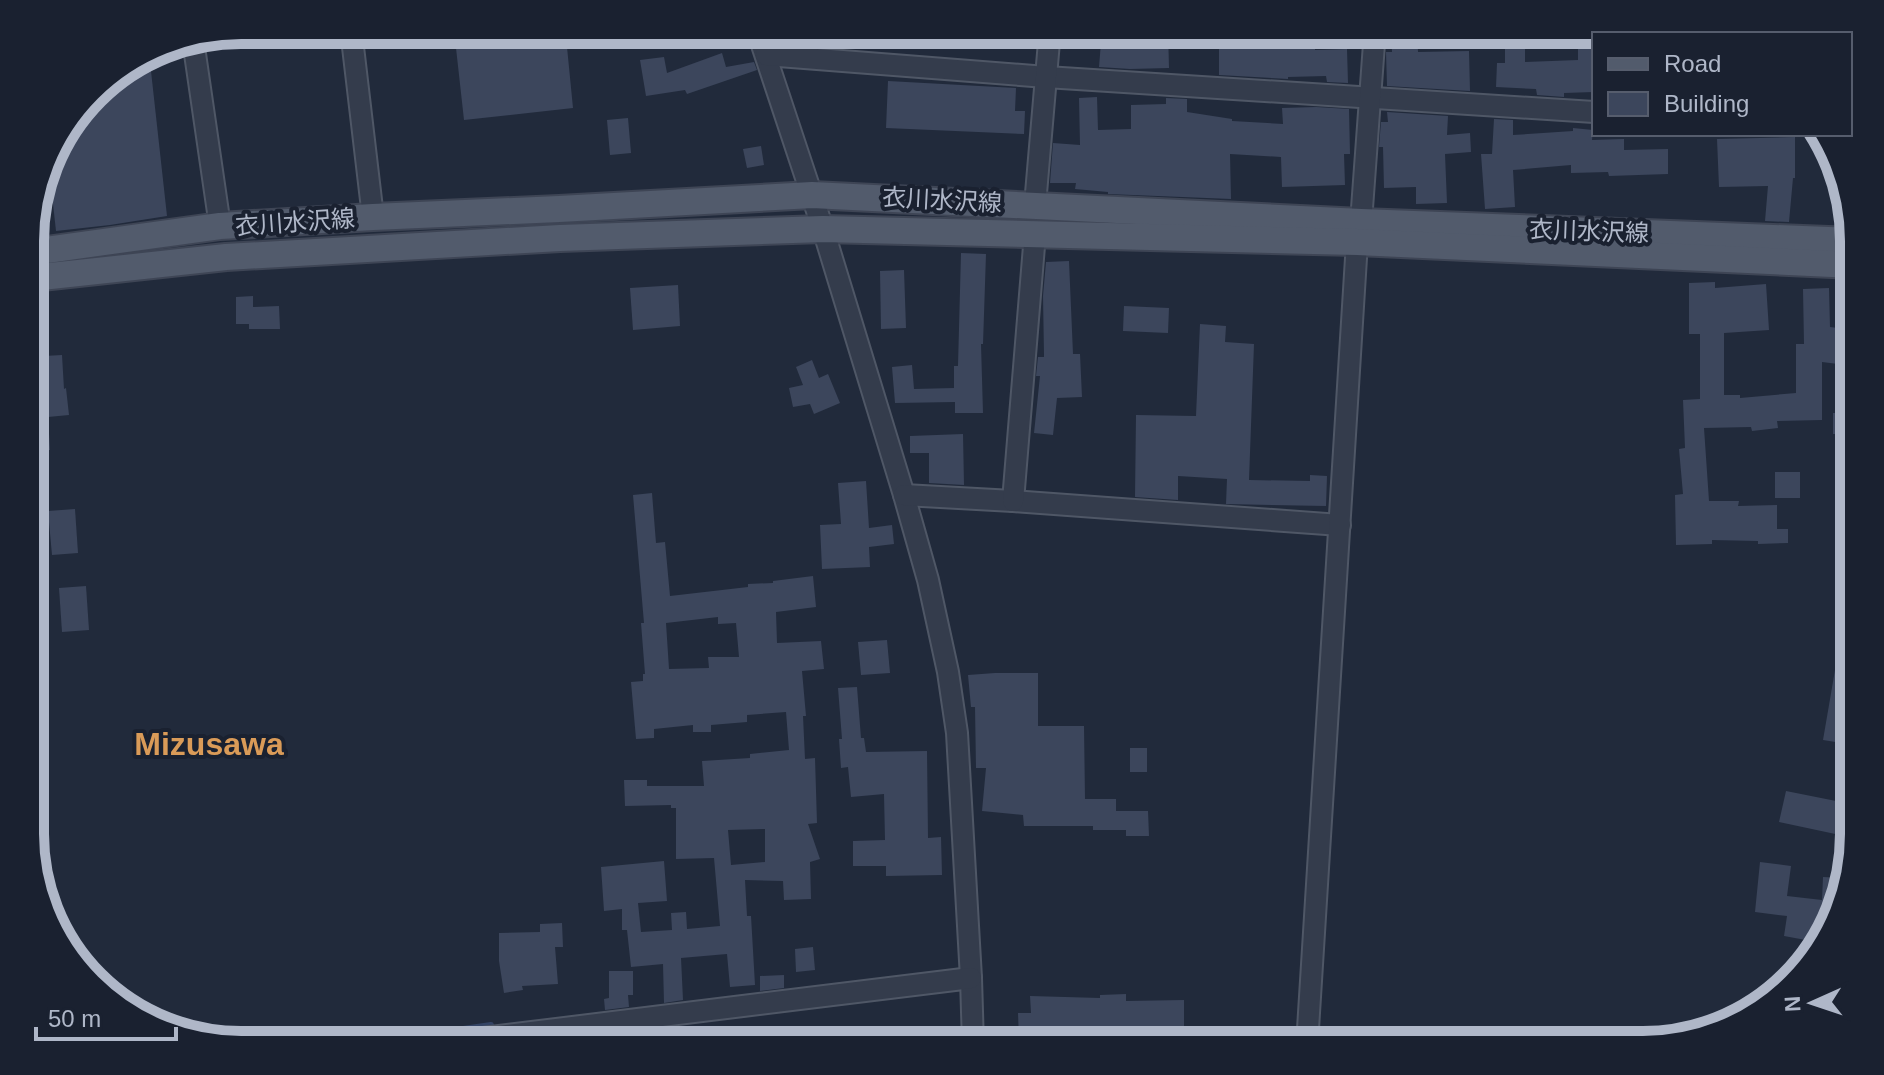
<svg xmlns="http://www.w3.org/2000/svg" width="1884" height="1075" viewBox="0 0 1884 1075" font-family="Helvetica,'Noto Sans JP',sans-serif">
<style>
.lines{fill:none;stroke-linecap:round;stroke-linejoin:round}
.stream{stroke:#334364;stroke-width:6}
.building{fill:#3c465c;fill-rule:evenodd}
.minor-casing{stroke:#4f5766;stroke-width:24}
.major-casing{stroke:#3e4555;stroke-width:30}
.minor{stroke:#343c4c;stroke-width:20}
.major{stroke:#525b6c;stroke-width:26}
.labels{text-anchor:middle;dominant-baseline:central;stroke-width:8;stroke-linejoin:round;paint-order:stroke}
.street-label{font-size:24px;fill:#afb7c8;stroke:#1a2130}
.district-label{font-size:32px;font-weight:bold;fill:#da9b58;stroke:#1a2130}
.rim{fill:none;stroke:#afb7c8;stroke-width:10}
</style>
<rect width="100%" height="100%" fill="#212a3b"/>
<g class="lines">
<!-- stream -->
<polyline class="stream" points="352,1045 491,1025 493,1032"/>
</g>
<!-- building -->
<g class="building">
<polygon points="454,30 551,30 553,49 567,47 573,108 464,120"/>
<polygon points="1102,30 1168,30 1169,68 1130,69 1099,67"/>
<polygon points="1391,30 1417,30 1418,52 1469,51 1470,91 1387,86 1386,52 1392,52"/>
<polygon points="1505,30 1525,30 1525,62 1578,60 1578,30 1594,30 1594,92 1564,93 1564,97 1537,95 1536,89 1496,87 1497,63 1505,63"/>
<polygon points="1239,34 1239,40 1278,40 1278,45 1315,44 1315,50 1347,49 1348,83 1327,82 1326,76 1288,77 1288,79 1219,75 1219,35"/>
<polygon points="149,53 167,216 110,225 56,231 48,159 52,148 102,83"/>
<polygon points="722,53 726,67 754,62 757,70 687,94 685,90 646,96 640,60 664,57 667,73"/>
<polygon points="888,81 1016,88 1015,111 1025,111 1024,134 886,128"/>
<polygon points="1097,97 1098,130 1131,129 1131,105 1166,104 1166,98 1187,99 1187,112 1232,119 1232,121 1283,124 1282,108 1316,107 1349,109 1350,154 1344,154 1345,185 1282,187 1281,157 1230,154 1231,199 1108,194 1108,192 1075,189 1076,183 1050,183 1053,143 1080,145 1079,98"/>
<polygon points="1387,112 1448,116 1447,135 1470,133 1471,152 1445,154 1447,203 1416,204 1416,187 1384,188 1383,147 1379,147 1381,122 1388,122"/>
<polygon points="628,118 631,153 610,155 607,120"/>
<polygon points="1494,119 1513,120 1513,135 1573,131 1573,128 1593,130 1592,140 1624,139 1624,150 1668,149 1668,174 1609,176 1608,172 1571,173 1571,165 1513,170 1515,207 1485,209 1481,154 1492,154"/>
<polygon points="1795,137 1795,178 1793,178 1789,222 1765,221 1768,186 1719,187 1717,139"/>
<polygon points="761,146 764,165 747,168 743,149"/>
<polygon points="961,253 986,254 983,344 981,344 983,413 955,413 955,402 895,403 892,367 912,365 914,389 954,388 954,366 958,366"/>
<polygon points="1069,261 1073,354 1080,354 1082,397 1057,398 1053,435 1034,433 1040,376 1036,376 1038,357 1044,357 1044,355 1043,296 1046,262"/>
<polygon points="904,270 906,328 881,329 880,271"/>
<polygon points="1715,282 1715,288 1766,284 1769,330 1724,333 1724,395 1740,395 1740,398 1796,393 1796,344 1804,344 1803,289 1829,288 1830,327 1854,330 1854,366 1822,362 1822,420 1777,421 1778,428 1752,431 1751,427 1704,428 1709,501 1739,501 1738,506 1777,505 1777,529 1788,529 1788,543 1758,544 1758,541 1712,540 1712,544 1676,545 1675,495 1683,494 1679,449 1685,448 1683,400 1700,399 1700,334 1689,334 1689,283"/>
<polygon points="678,285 680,326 633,330 630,288"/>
<polygon points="253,296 253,307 279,306 280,329 249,329 249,324 236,324 236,297"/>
<polygon points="1124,306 1169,308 1168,333 1123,331"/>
<polygon points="1200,324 1226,326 1225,342 1254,344 1249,480 1310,481 1310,475 1327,476 1326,506 1226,504 1227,479 1178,476 1178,500 1135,497 1136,415 1196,416"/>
<polygon points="62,355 64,389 66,388 69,415 48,417 50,450 32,452 32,392 46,391 44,356"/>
<polygon points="812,360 819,378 828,374 840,403 814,414 810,404 793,407 789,388 803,385 796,367"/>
<rect x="1833" y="413" width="21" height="21"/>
<polygon points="963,434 964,485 929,483 929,453 910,453 910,436"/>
<rect x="1775" y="472" width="25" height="26"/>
<polygon points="866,481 869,528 892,525 894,544 869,547 870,567 822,569 820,525 841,524 838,483"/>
<polygon points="1843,489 1854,490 1854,552 1837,550"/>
<path d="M652,493L656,543L665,542L670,596L748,587V584L773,583V581L813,576L816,607L776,612L777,643L821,641L824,669L802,671L806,716H803L805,759L815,758L817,823L808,824L820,859L810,862L811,899L784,900L783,881L745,880L747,916H751L755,985L730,987L727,954L681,958L683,1000L664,1003L663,964L631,967L627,930H622V909L604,911L601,867L664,861L667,901L638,903L641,932L672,930L671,913L686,912L687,929L720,926L714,858L676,859V808H671V805L625,806L624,780H647V786H704L702,761L750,758V754L789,750L786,712L747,715V722L711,725V732H693V725L654,729V738L636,739L631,682L643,681V674H645L641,623H644L633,495ZM718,617V624L736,623L739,657H708L709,668L669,669L666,623ZM765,829V862L731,865L728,830Z"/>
<polygon points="75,509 78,553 52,555 48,511"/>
<polygon points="86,586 89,630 62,632 59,588"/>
<polygon points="887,640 890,673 861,675 858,642"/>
<polygon points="1835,670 1854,673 1854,745 1823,740"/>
<polygon points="995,673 1038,673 1038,726 1084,726 1085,799 1116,799 1116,811 1148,811 1149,836 1126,836 1126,830 1093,830 1093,826 1024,826 1023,815 982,811 986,768 976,768 975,707 971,707 968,675"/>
<polygon points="857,687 861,738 864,738 866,752 927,751 928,838 941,837 942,875 886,876 886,866 853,866 853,841 885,840 884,794 851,797 848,767 841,768 839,739 842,739 838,688"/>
<rect x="1130" y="748" width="17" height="24"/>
<polygon points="1786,791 1836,801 1835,803 1854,807 1854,838 1779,822"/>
<polygon points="1760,862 1791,866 1787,896 1822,900 1823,877 1844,878 1826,939 1822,943 1784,936 1787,916 1755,912"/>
<polygon points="562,923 563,947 555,947 558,984 522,986 523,990 504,993 499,961 499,933 540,932 540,924"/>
<polygon points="813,947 815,970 796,972 795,949"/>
<polygon points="609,971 633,971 633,995 628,995 629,1007 605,1010 604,999 609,998"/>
<polygon points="784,975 784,988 760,991 760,976"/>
<polygon points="1126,994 1126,1001 1184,1000 1184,1045 1149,1045 1149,1039 1101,1040 1101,1037 1051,1036 1051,1039 1019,1040 1018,1013 1031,1013 1030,996 1100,998 1100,995"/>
</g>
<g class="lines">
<defs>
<g id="minor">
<polyline points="351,30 373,217"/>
<polyline points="757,30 823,229 904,495 928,580 948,672 957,733 971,978 973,1045"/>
<polyline points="193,40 220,226"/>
<polyline points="766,55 1046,77 1594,112"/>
<polyline points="1035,205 1050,30"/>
<polyline points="904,495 1013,501 1340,525"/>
<polyline points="1013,501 1035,234"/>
<polyline points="973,1043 994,1045"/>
<polyline points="426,1045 971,978"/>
<polyline points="1307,1045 1357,242 1361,222 1375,30"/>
</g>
<g id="major">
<polyline points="32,252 220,226 373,217 559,209 812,195 1361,222 1854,241"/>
<polyline points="32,278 226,257 560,238 823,229 1357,242 1854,265"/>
</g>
</defs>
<!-- minor casing -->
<use href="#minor" class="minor-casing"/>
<!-- major casing -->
<use href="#major" class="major-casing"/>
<!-- minor -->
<use href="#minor" class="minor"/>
<!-- major -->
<use href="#major" class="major"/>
</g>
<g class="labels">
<!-- street labels -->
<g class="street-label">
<text transform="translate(942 200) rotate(3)">衣川水沢線</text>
<text transform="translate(295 222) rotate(-4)">衣川水沢線</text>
<text transform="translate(1589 231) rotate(2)">衣川水沢線</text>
</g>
<!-- district labels -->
<g class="district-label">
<text x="209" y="744">Mizusawa</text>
</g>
</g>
<!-- crop -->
<path d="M0 0H1884V1075H0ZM241 44H1643A197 197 0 0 1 1840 241V834A197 197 0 0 1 1643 1031H241A197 197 0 0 1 44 834V241A197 197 0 0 1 241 44Z" fill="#1a2130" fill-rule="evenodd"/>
<path class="rim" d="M241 44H1643A197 197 0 0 1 1840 241V834A197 197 0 0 1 1643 1031H241A197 197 0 0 1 44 834V241A197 197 0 0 1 241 44Z"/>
<!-- legend -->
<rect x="1592" y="32" width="260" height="104" fill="#1a2130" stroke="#565d6d" stroke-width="2"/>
<rect x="1608" y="58" width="40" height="12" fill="#525b6c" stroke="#565d6d" stroke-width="2"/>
<text x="1664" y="72" font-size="24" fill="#afb7c8">Road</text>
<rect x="1608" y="92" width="40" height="24" fill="#3c465c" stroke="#565d6d" stroke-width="2"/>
<text x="1664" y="112" font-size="24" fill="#afb7c8">Building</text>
<!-- north arrow -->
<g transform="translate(1812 1003) rotate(267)" stroke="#1a2130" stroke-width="6" paint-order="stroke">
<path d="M0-6L14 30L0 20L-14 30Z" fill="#afb7c8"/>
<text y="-12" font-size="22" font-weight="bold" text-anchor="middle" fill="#afb7c8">N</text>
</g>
<!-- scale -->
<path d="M36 1027v12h140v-12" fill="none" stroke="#afb7c8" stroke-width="4"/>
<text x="48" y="1027" font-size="24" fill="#afb7c8" stroke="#1a2130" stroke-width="6" paint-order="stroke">50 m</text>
</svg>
